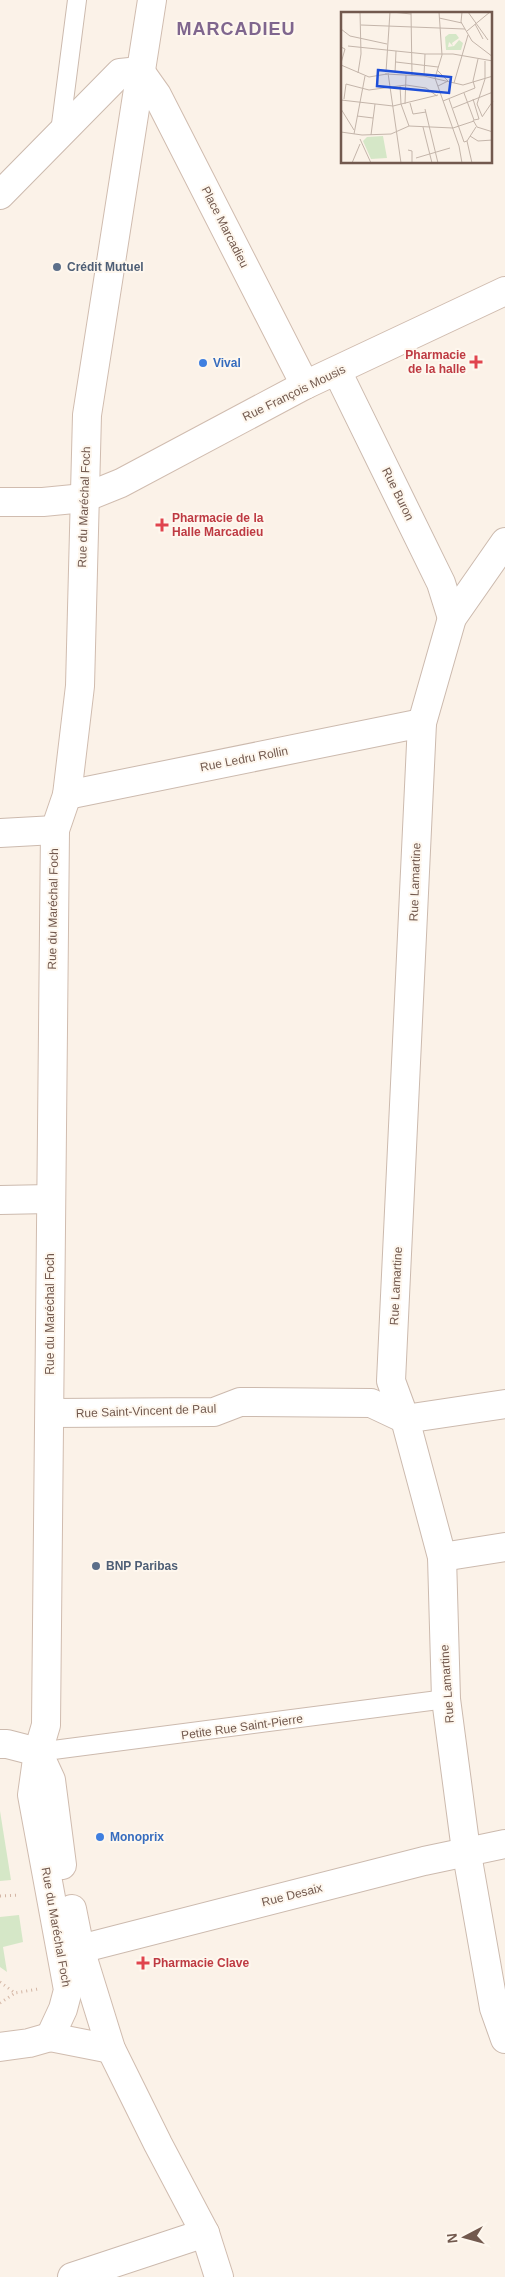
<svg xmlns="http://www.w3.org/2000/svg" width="505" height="2277" viewBox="0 0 505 2277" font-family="Helvetica,sans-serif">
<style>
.grass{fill:#d5e7c7}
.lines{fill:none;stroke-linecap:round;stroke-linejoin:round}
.lane-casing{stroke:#ccbaae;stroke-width:20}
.street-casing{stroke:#ccbaae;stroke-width:30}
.secondary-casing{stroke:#d0bcaf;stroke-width:30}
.path{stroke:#d3b5a4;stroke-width:3;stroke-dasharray:1 4;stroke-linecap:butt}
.lane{stroke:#fff;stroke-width:18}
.street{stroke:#fff;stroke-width:28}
.secondary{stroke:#fff;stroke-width:28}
.service-dot{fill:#5c6f8a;stroke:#fef7ee;stroke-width:2}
.health-dot{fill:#e0444e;stroke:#fef7ee;stroke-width:2}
.shop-dot{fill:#3f7fe0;stroke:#fef7ee;stroke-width:2}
.labels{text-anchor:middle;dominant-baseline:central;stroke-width:4;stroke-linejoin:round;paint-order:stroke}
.street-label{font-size:12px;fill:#72594e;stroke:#fef7ee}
.service-label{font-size:12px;font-weight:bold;fill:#4e5e75;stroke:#fef7ee;text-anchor:start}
.health-label{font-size:12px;font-weight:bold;fill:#be3a42;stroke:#fef7ee;text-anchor:start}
.shop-label{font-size:12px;font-weight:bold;fill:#366cbe;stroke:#fef7ee;text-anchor:start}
.district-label{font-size:18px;font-weight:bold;letter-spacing:1px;fill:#7f668e;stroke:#fef7ee}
.inset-road{fill:none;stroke:#c4b5aa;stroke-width:1}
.view{fill:#1d4ed8;fill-opacity:0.15;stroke:#1d4ed8;stroke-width:2.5}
.inset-edge{fill:none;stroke:#72594e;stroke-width:2.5}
</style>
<rect width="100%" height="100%" fill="#fbf2e8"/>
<!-- grass -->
<g class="grass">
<polygon points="0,1811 11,1880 0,1881"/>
<polygon points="19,1915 23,1942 3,1947 7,1972 0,1967 0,1917"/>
</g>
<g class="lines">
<defs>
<g id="lane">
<polyline points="60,132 77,0"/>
<polyline points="38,1752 446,1699"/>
</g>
<g id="street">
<polyline points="0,195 120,73 140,71"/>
<polyline points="337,371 441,583 452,618"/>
<polyline points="505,542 452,618 422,723 391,1381 405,1419 442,1557 446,1699 465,1843 494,2008 505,2039"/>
<polyline points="67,795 422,723"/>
<polyline points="0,833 55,830"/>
<polyline points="0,1200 50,1199"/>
<polyline points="51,1413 214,1412 240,1402 371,1403 405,1419 505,1404"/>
<polyline points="442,1557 505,1547"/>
<polyline points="0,1744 7,1744 38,1752"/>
<polyline points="80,1949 424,1861 505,1844"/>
<polyline points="72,2277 205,2233"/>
</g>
<g id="secondary">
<polyline points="140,71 157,95 305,385"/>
<polyline points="0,502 43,502 84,498 121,483 305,385 505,291"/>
<polyline points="39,1754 51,1780 62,1865"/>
<polyline points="72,1909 80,1949 111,2049 158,2144 205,2233 219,2277"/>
<polyline points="50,2037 63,2009 68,1990 32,1795 38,1752 46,1725 55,830 67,795 80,686 87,415 152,0"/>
<polyline points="50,2037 111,2049"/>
<polyline points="0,2047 29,2043 50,2037"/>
</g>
</defs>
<!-- lane casing -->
<use href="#lane" class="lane-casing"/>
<!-- street casing -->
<use href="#street" class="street-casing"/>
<!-- secondary casing -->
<use href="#secondary" class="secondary-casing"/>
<!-- path -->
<g class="path">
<polyline points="0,1896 19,1895"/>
<polyline points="0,1982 15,1993 38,1989"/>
<polyline points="0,2003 15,1993"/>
</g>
<!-- lane -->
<use href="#lane" class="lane"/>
<!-- street -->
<use href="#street" class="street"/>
<!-- secondary -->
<use href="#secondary" class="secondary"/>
</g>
<!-- markers -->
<g class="service-dot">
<circle cx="57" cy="267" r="5"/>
<circle cx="96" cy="1566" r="5"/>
</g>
<g class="health-dot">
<path d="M473.5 354.5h5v5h5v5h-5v5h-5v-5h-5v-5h5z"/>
<path d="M159.5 517.5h5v5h5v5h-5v5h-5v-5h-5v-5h5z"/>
<path d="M140.5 1955.5h5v5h5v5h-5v5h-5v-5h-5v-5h5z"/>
</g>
<g class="shop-dot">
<circle cx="203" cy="363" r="5"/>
<circle cx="100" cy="1837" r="5"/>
</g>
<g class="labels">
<!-- street labels -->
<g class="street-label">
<text transform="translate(225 227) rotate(63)">Place Marcadieu</text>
<text transform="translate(294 393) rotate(-26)">Rue François Mousis</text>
<text transform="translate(398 494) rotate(64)">Rue Buron</text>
<text transform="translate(84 507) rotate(-88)">Rue du Maréchal Foch</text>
<text transform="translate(244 759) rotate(-11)">Rue Ledru Rollin</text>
<text transform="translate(415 882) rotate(-88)">Rue Lamartine</text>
<text transform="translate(53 909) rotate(-89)">Rue du Maréchal Foch</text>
<text transform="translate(396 1286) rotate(-87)">Rue Lamartine</text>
<text transform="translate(50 1314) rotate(-90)">Rue du Maréchal Foch</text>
<text transform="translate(146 1411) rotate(-2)">Rue Saint-Vincent de Paul</text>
<text transform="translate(447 1684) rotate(-94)">Rue Lamartine</text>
<text transform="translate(242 1727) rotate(-8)">Petite Rue Saint-Pierre</text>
<text transform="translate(292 1895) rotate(-14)">Rue Desaix</text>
<text transform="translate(56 1927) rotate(80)">Rue du Maréchal Foch</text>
</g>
<!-- service labels -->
<g class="service-label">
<text x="67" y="267">Crédit Mutuel</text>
<text x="106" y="1566">BNP Paribas</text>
</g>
<!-- health labels -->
<g class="health-label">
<text x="466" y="355" text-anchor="end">Pharmacie<tspan x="466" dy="14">de la halle</tspan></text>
<text x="172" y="518">Pharmacie de la<tspan x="172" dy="14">Halle Marcadieu</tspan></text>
<text x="153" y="1963">Pharmacie Clave</text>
</g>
<!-- shop labels -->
<g class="shop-label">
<text x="213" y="363">Vival</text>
<text x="110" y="1837">Monoprix</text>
</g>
<!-- district labels -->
<g class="district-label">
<text x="236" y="29">MARCADIEU</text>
</g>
</g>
<!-- overview -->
<g transform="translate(341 12)">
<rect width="151" height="151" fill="#fbf2e8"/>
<path d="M108,22H115L118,26L111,31L112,34L108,30L107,35L113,34L118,28L122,31L120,38H105L104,25ZM42,124L46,146L30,147L22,129L26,125Z" fill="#d5e7c7"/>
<path class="inset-road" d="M51,0L70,2M70,0L71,63M98,0L101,43L94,66L118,134L121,151M121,0L120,10L131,29L152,45M127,0L147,28M98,6L121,11M134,12L142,27M20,13L124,17M0,17L9,24L46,32M126,19L149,0M7,34L84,42H112L152,49M0,35L4,37L0,51M55,50L97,55M0,53L28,65L46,62M96,58L107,69L97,74M45,60L49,0M17,61L20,42L19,0M47,61L60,151M54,61L55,39M44,62L83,64L122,73L152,64M83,64L84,42M113,71L127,23M59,74L60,92L68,114M123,81L133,108L138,107M3,87L5,72L28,78L65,73L85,76L96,84M108,87L123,130L126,129M132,87L138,107M0,88L52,94L97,83M102,89L134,76L132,69L137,47M69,91L72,102L85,100M64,92L65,63M112,96L152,80M0,97L13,118M84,97L97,151M16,104L32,106M141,104L136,92L144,67V49M141,105L152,89M132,108L136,115L152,120M82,115L91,151M0,120L21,123M13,122L24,64M21,123L50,122L68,114L112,116L133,109M30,123L34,92M129,124L137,129L152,128M19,127L30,151M126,129L131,151M126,129L135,115M67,138L71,139V151M75,146L109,136M11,151L19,132"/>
<path class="view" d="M37,58L110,65L108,81L36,74Z"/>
<rect width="151" height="151" class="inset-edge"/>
</g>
<!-- north arrow -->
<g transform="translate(465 2237) rotate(264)" stroke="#fef7ee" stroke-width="4" paint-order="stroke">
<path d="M0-4L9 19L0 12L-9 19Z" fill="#72594e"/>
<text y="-8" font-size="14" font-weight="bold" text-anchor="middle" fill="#72594e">N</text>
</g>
</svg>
